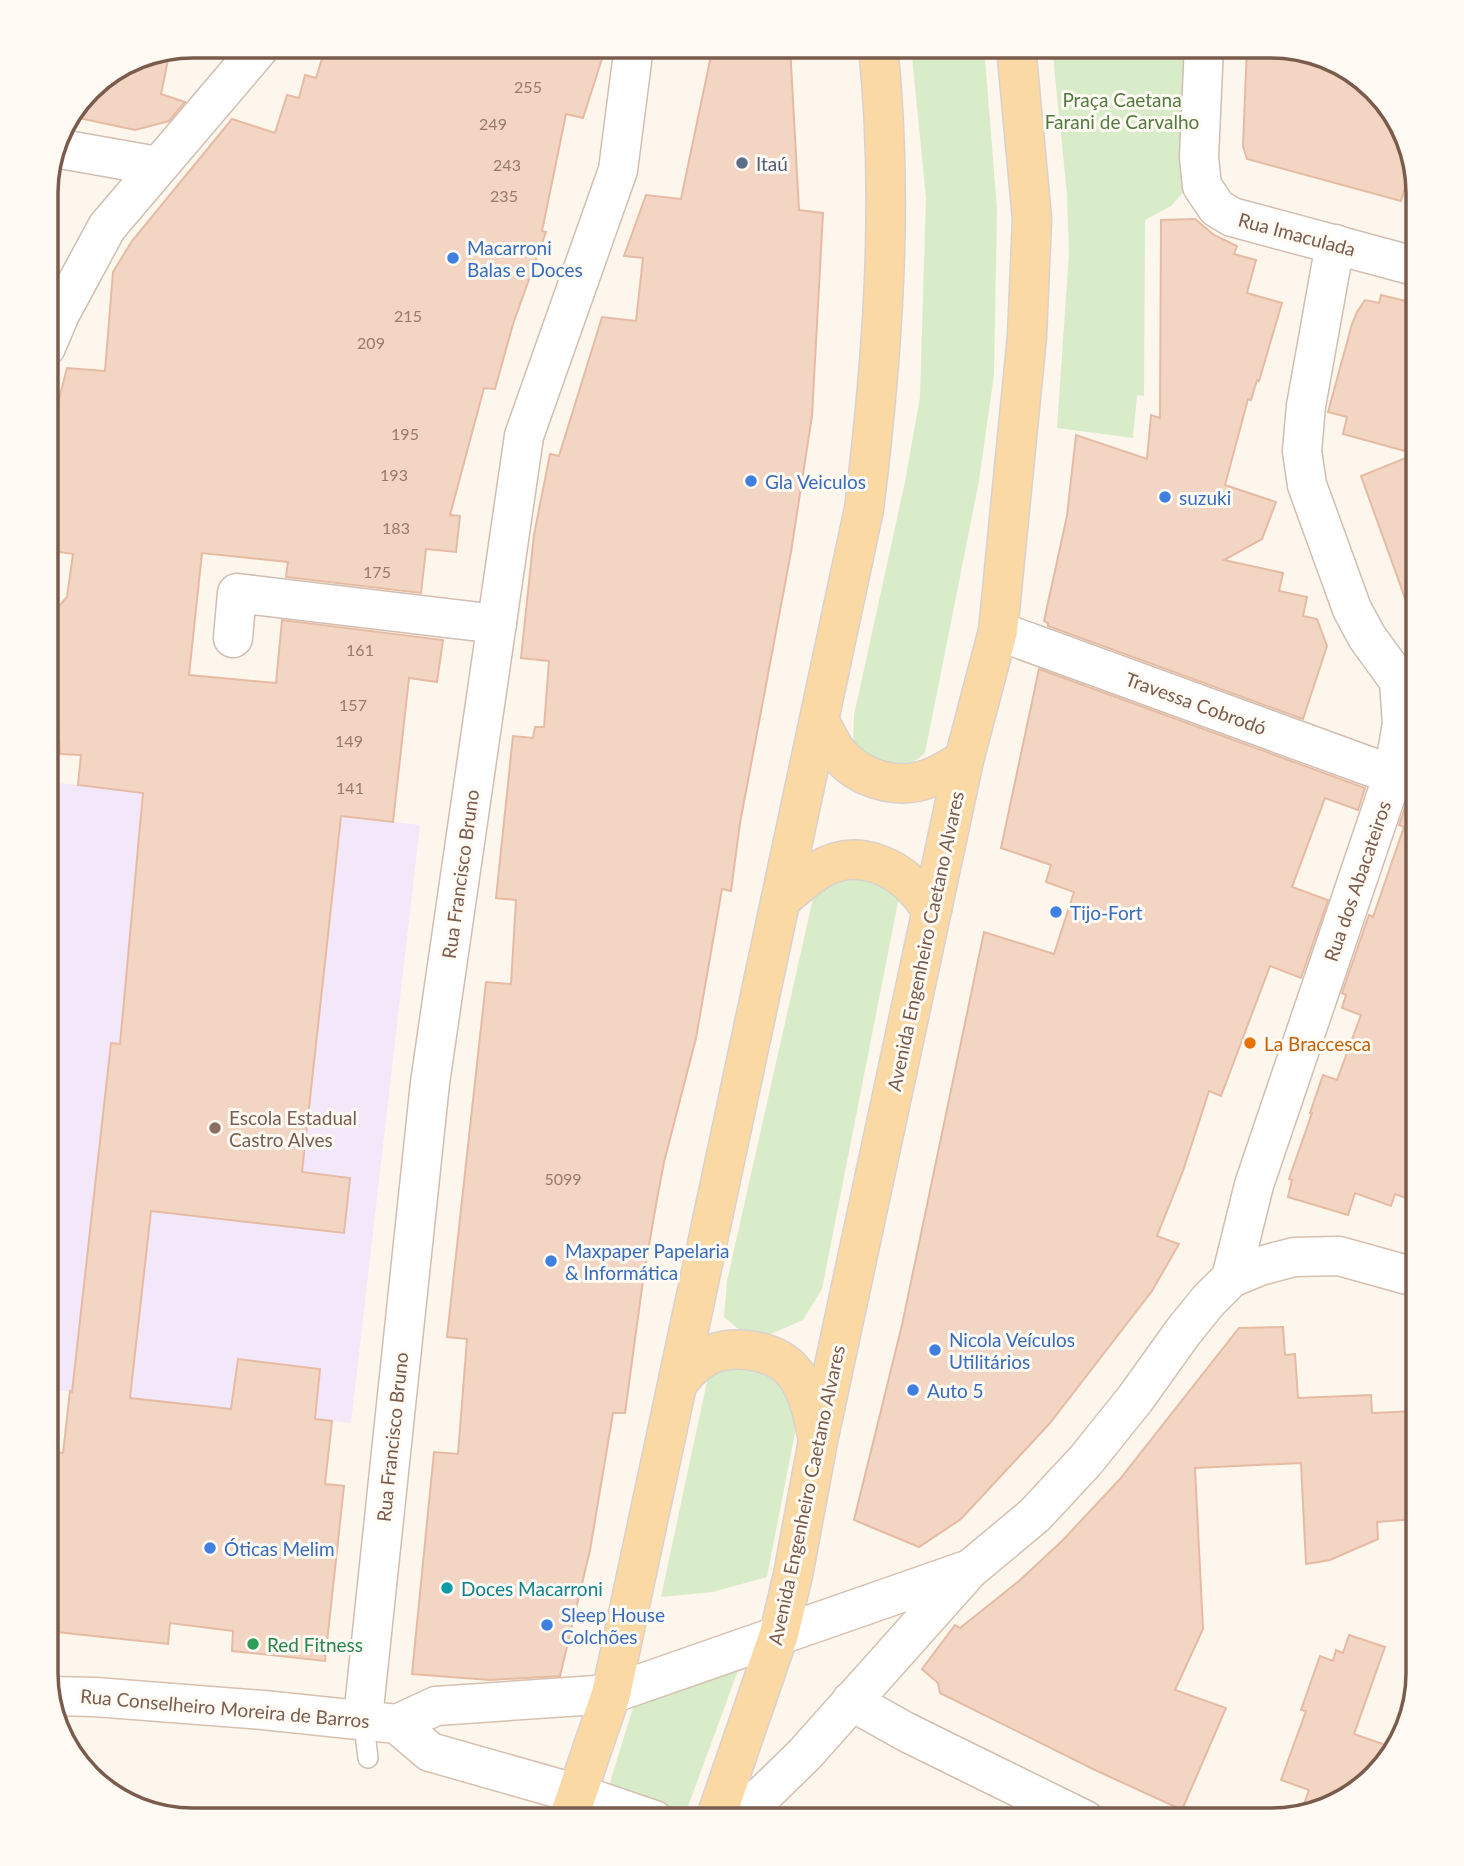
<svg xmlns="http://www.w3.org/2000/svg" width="1464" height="1866" viewBox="0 0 1464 1866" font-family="Lato,sans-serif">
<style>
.education{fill:#f3e8fa}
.green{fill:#d8ecc9}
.building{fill:#f3d5c3;stroke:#e6bba3;stroke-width:2}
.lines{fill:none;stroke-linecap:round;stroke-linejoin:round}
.service-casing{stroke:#d1beb0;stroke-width:22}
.minor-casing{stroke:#d1beb0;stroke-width:41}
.tertiary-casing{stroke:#d1beb0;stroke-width:41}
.secondary-casing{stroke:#d6c0b0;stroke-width:41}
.primary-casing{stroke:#dad1cd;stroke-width:41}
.service{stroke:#fff;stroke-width:19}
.minor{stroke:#fff;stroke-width:38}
.tertiary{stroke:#fff;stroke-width:38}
.secondary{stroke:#fff;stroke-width:38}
.primary{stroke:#fbd9a5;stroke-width:38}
.service-dot{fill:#5c6f8a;stroke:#fffaf3;stroke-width:2.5}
.shop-dot{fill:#3f7fe0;stroke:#fffaf3;stroke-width:2.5}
.food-dot{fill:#e8710a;stroke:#fffaf3;stroke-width:2.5}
.education-dot{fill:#8d6e63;stroke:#fffaf3;stroke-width:2.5}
.culture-dot{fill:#0f9aa8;stroke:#fffaf3;stroke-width:2.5}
.leisure-dot{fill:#2e9e5b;stroke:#fffaf3;stroke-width:2.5}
.labels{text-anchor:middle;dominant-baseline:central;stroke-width:6;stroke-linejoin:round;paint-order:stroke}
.number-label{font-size:16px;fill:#987a6a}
.park-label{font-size:19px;fill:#537a41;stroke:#fffaf3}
.service-label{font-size:19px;fill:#4e5e75;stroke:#fffaf3;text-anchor:start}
.street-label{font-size:19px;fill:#7a5c4d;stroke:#fffaf3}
.shop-label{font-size:19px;fill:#366cbe;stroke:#fffaf3;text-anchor:start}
.food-label{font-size:19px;fill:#c56008;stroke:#fffaf3;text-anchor:start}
.education-label{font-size:19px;fill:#785e54;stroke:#fffaf3;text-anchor:start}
.culture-label{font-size:19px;fill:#0d838f;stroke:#fffaf3;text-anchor:start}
.leisure-label{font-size:19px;fill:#27864d;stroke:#fffaf3;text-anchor:start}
.rim{fill:none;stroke:#7a5c4d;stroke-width:3.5}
</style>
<rect width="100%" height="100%" fill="#fdf6ec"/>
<!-- education -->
<polygon class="education" points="59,783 420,825 351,1423 46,1389 46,938 52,912"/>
<!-- green -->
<g class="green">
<polygon points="911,46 984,46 997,209 994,374 979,481 925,753 901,772 853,749 854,715 905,482 920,397 926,198"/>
<polygon points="1052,46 1187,46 1185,190 1171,206 1145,220 1144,396 1137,395 1133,438 1057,428 1069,253 1067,194"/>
<polygon points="840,874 880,877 899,897 822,1289 803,1320 771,1334 743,1333 724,1317 727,1281 816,885"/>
<polygon points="731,1362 767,1369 799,1412 767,1577 713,1592 661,1597 709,1372"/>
<polygon points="743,1657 683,1820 678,1820 607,1792 636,1698"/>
</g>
<!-- building -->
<g class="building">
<polygon points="326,46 606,46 583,118 566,114 542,231 546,232 513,324 495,389 484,388 450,515 460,516 456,552 426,549 421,593 286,577 288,562 202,553 189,675 276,683 282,620 443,640 437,682 409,678 393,822 341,816 302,1172 350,1178 344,1233 151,1211 130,1398 231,1409 238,1359 320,1369 315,1419 332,1421 325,1484 344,1486 325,1661 232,1651 233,1631 170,1623 168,1644 57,1632 58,1621 46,1620 46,1451 63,1453 70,1391 72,1392 111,1043 120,1044 143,793 78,785 81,755 60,754 52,614 67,597 73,554 46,550 46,480 50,434 67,368 105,371 113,272 132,241 232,119 275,133 287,95 299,98 305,75 316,78"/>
<polygon points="713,46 790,46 799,210 823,213 812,416 791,552 740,823 731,891 722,889 696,1038 664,1162 657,1199 643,1280 625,1413 613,1413 590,1550 560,1676 490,1680 412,1674 434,1452 458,1454 467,1339 447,1337 486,982 511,984 516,900 496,898 513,736 533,738 535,727 544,727 549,661 521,658 534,535 550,454 559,456 602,317 636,321 643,258 624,256 646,195 681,199"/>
<polygon points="1247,46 1281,46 1345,65 1394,111 1411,167 1401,201 1247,159 1243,146"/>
<polygon points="170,50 161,94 185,102 169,121 135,130 70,116 95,82 137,57"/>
<polygon points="1195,219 1214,235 1237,246 1234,254 1256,260 1247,293 1282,303 1259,381 1257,380 1251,400 1248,399 1225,485 1276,502 1262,539 1224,560 1283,573 1279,591 1307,597 1303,616 1317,619 1327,646 1303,719 1048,626 1048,623 1044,621 1067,516 1076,435 1147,459 1151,415 1160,418 1161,220"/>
<polygon points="1381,295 1418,304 1418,622 1414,623 1361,476 1416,454 1343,434 1347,417 1328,412 1352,324 1357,312 1365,300 1379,303"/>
<polygon points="1039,669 1365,788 1358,810 1325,798 1292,887 1328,900 1301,978 1270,966 1221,1096 1209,1091 1183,1171 1157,1236 1179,1244 1152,1291 1050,1423 961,1519 919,1547 854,1520 902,1325 984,932 1054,954 1074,892 1046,882 1051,865 1001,848"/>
<polygon points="1410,794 1418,798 1418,1202 1395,1194 1391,1206 1355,1193 1348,1215 1288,1197 1292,1180 1289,1179 1312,1113 1310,1113 1323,1075 1337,1080 1361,1015 1342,1008 1346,995 1342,993 1369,915 1373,917 1404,827 1399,825"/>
<polygon points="1283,1327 1285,1355 1295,1354 1298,1398 1371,1395 1372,1413 1418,1411 1418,1505 1413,1506 1414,1519 1377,1522 1378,1539 1330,1560 1306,1564 1301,1463 1195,1468 1203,1629 1175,1690 1226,1708 1182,1810 1095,1770 940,1693 938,1683 922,1669 955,1625 960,1628 1019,1581 1062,1541 1120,1479 1239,1328"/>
<polygon points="1349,1635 1385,1647 1354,1734 1397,1749 1353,1796 1301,1812 1309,1790 1281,1780 1306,1711 1301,1710 1320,1656 1333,1661 1336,1650 1343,1653"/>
</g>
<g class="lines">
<defs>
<polyline id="service" points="363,1718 368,1758"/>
<g id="minor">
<polyline points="1204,46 1199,157 1202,186 1217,208 1232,217 1418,267"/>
<polyline points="55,148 157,166"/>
<polyline points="998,631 1393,775"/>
<polyline points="233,638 237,593 497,624"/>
<polyline points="1231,1278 1254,1185 1393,775 1402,724 1399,681 1367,637 1352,609 1307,485 1302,451 1306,406 1335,244"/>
<polyline points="851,1701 906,1732 1085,1820"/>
<polyline points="363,1718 430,1083 524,436 618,170 634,46"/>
</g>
<polyline id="tertiary" points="46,347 60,314 107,227 261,46"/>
<g id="secondary">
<polyline points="52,1696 95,1697 263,1710 397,1724 430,1752 578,1794 654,1820"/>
<polyline points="397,1724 436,1706 611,1694 964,1571"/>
<polyline points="729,1820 764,1794 805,1754 969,1570 1035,1515 1086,1460 1135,1399 1183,1332 1208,1301 1231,1278 1260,1266 1294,1257 1339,1256 1418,1278"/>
</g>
<g id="primary">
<path d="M820,722C825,731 830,742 836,751C858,779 897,791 930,778C942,774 953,766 964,760"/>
<path d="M781,900C811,874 836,849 878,864C903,873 917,889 932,910"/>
<path d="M678,1383C699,1354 723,1344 759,1352C771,1355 783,1360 792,1370C808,1388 812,1412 817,1435"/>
<path d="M568,1820L611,1694L864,509C883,356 894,199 878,46"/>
<polyline points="715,1820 779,1634 793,1575 818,1441 964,760 998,631 1027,336 1032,219 1016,46"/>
</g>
</defs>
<!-- service casing -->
<use href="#service" class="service-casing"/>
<!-- minor casing -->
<use href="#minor" class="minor-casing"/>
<!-- tertiary casing -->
<use href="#tertiary" class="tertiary-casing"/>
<!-- secondary casing -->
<use href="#secondary" class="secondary-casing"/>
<!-- primary casing -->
<use href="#primary" class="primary-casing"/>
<!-- service -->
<use href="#service" class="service"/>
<!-- minor -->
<use href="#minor" class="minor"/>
<!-- tertiary -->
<use href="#tertiary" class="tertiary"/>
<!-- secondary -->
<use href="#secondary" class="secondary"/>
<!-- primary -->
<use href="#primary" class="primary"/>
</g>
<!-- markers -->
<circle class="service-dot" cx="742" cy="163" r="7"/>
<g class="shop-dot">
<circle cx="453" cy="258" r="7"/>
<circle cx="751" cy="481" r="7"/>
<circle cx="1165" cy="497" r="7"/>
<circle cx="1056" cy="912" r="7"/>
<circle cx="551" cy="1261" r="7"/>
<circle cx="935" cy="1350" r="7"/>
<circle cx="913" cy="1390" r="7"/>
<circle cx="210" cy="1548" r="7"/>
<circle cx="547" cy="1625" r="7"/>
</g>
<circle class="food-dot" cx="1250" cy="1043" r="7"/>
<circle class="education-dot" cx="215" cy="1128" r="7"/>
<circle class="culture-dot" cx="447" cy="1588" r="7"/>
<circle class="leisure-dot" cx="253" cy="1644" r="7"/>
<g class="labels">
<!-- number labels -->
<g class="number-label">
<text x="528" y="86">255</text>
<text x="493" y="123">249</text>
<text x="507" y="164">243</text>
<text x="504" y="195">235</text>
<text x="408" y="315">215</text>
<text x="371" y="342">209</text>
<text x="405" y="433">195</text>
<text x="394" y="474">193</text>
<text x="396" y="527">183</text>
<text x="377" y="571">175</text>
<text x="360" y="649">161</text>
<text x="353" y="704">157</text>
<text x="349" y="740">149</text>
<text x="350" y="787">141</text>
<text x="563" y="1178">5099</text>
</g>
<!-- park labels -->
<g class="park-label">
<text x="1122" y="99">Praça Caetana<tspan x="1122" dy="22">Farani de Carvalho</tspan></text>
</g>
<!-- service labels -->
<g class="service-label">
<text x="756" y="163">Itaú</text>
</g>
<!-- street labels -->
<g class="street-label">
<text transform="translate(1297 234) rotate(15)">Rua Imaculada</text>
<text transform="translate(1196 703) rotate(20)">Travessa Cobrodó</text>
<text transform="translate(460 874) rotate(-82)">Rua Francisco Bruno</text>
<text transform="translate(1357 881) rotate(-71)">Rua dos Abacateiros</text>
<text transform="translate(925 941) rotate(-78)">Avenida Engenheiro Caetano Alvares</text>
<text transform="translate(392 1437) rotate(-84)">Rua Francisco Bruno</text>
<text transform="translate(806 1495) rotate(-78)">Avenida Engenheiro Caetano Alvares</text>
<text transform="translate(225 1708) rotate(5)">Rua Conselheiro Moreira de Barros</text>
</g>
<!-- shop labels -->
<g class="shop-label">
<text x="467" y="247">Macarroni<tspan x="467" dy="22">Balas e Doces</tspan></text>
<text x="765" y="481">Gla Veiculos</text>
<text x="1179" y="497">suzuki</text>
<text x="1070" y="912">Tijo-Fort</text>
<text x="565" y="1250">Maxpaper Papelaria<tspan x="565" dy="22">&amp; Informática</tspan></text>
<text x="949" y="1339">Nicola Veículos<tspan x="949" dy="22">Utilitários</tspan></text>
<text x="927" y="1390">Auto 5</text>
<text x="224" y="1548">Óticas Melim</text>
<text x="561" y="1614">Sleep House<tspan x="561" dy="22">Colchões</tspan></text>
</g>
<!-- food labels -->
<g class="food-label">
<text x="1264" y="1043">La Braccesca</text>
</g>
<!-- education labels -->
<g class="education-label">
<text x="229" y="1117">Escola Estadual<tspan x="229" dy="22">Castro Alves</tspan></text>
</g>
<!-- culture labels -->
<g class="culture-label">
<text x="461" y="1588">Doces Macarroni</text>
</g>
<!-- leisure labels -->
<g class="leisure-label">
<text x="267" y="1644">Red Fitness</text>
</g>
</g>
<!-- crop -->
<path d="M0 0H1464V1866H0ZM193 58H1271A135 135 0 0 1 1406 193V1673A135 135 0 0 1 1271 1808H193A135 135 0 0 1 58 1673V193A135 135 0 0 1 193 58Z" fill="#fffaf3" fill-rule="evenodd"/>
<path class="rim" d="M193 58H1271A135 135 0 0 1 1406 193V1673A135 135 0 0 1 1271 1808H193A135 135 0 0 1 58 1673V193A135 135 0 0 1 193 58Z"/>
</svg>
